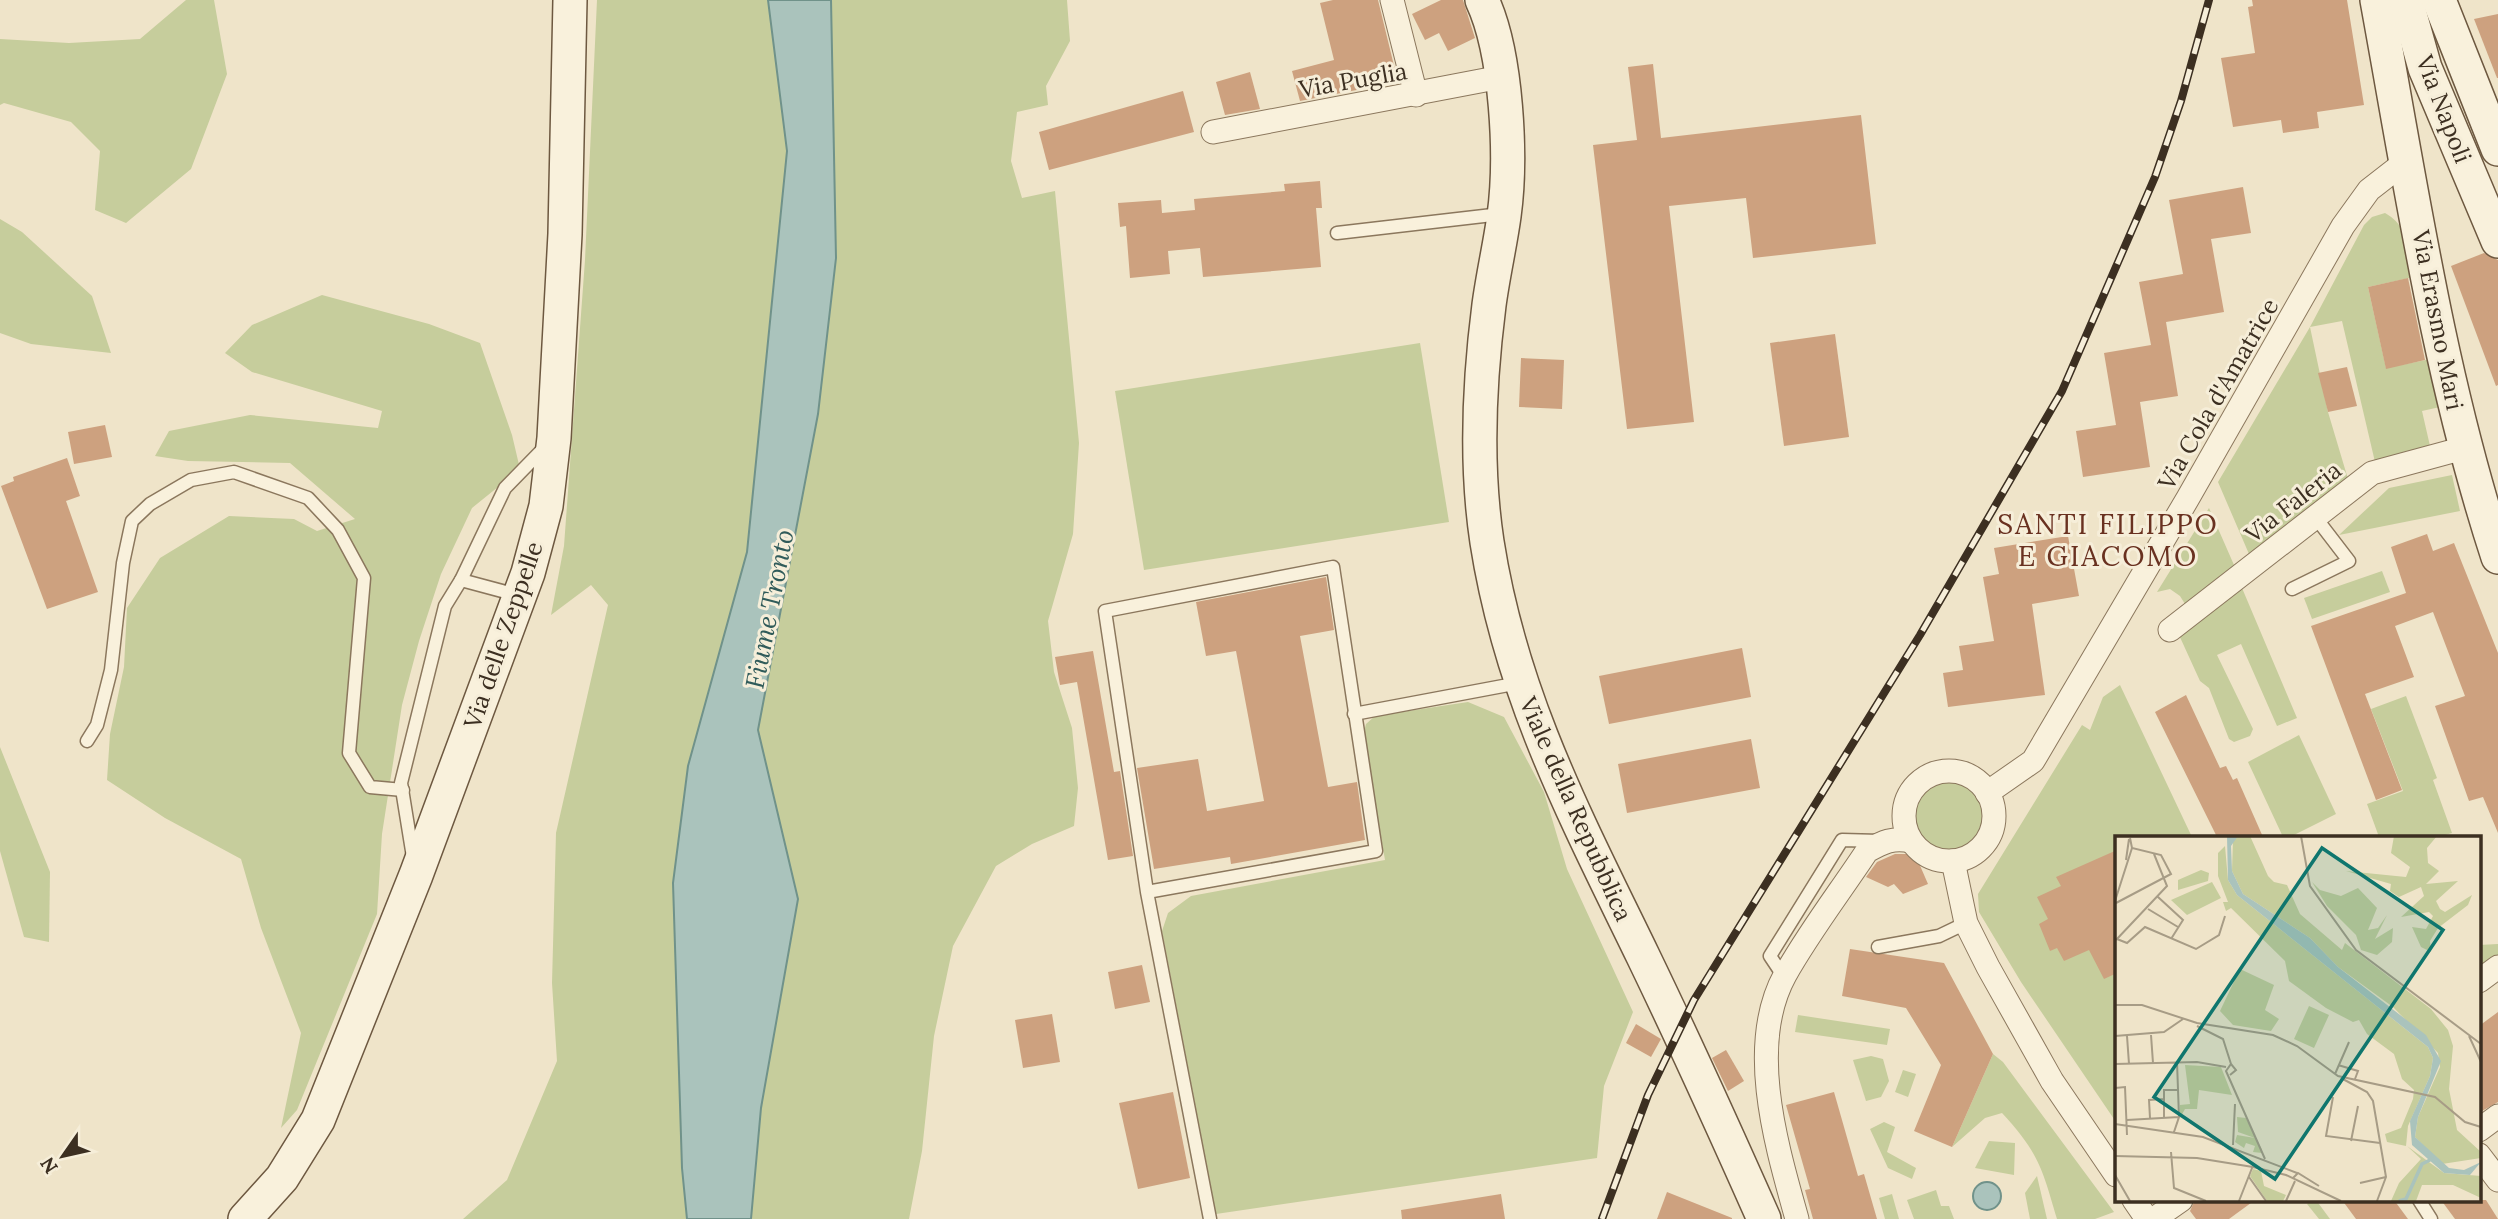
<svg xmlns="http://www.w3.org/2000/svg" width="2498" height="1219" viewBox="0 0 2498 1219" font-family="Lora,serif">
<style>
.green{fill:#c6cd9c}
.water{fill:#aac3bc;stroke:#70928a;stroke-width:2}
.building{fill:#cda17f}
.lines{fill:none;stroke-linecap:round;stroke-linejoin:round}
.lane-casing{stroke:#8b775d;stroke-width:15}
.street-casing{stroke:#8b775d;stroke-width:25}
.secondary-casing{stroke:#6d5840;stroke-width:36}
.lane{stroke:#f9f1dc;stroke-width:12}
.street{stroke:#f9f1dc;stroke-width:23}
.secondary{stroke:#f9f1dc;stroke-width:33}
.rail-casing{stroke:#3c2f21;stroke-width:8}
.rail{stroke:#f6eed9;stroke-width:5;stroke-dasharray:16;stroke-linecap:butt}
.labels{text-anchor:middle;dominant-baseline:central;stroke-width:6;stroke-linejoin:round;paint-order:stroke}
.street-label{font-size:24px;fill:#3c2f21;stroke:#f6eed9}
.water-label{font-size:26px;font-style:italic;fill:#305b5a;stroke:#f6eed9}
.quarter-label{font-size:28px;letter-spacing:2px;fill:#693120;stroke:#f6eed9}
.inset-river{fill:none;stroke:#aac3bc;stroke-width:3.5}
.inset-road{fill:none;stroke:#a79c86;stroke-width:2}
.view{fill:#0f766e;fill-opacity:0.15;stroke:#0f766e;stroke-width:3.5}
.inset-edge{fill:none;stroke:#3c2f21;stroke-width:3.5}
</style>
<rect width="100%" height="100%" fill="#efe4c9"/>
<!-- green -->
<g class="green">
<polygon points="186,0 214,0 227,74 191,169 126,223 95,210 100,151 71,122 4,103 0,105 0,39 69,43 140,39"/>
<polygon points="597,0 768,0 787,151 747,552 688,766 673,883 682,1168 687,1219 463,1219 507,1180 557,1061 552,983 556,833 608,605 591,585 551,615 564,546 585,260"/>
<polygon points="831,0 1067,0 1070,41 1046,86 1048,105 1017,112 1011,161 1022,198 1055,191 1079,443 1073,534 1048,621 1054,672 1072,728 1078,788 1074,826 1032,844 996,866 953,946 934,1036 922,1151 909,1219 751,1219 761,1108 798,899 758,730 818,414 831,66"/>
<path d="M2385,213C2410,227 2409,251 2414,277L2368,287L2386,368L2431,359L2440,407L2422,411L2430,446L2375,462L2342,321L2310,327L2328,412L2348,479L2249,554L2218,482L2310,327L2364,225L2372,217Z"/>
<polygon points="0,219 22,232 92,296 111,353 31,344 0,333"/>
<polygon points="322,295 429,324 480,343 512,435 520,469 472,508 441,574 419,641 402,705 382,834 377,914 297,1110 281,1128 301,1033 261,928 241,859 165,818 107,780 110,734 124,667 127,608 160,558 229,516 294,519 317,531 355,519 290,463 188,461 155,456 169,431 250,415 378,428 382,411 252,372 225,353 252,325"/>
<polygon points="1420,343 1449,522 1144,570 1115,391"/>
<polygon points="2452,475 2460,511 2339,535 2389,488"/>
<polygon points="2209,508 2234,565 2185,604 2180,596 2170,589 2157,592"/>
<polygon points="2382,571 2390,592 2312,619 2304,598"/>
<polygon points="2242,588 2297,718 2277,726 2241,644 2217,655 2253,729 2250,736 2234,742 2229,739 2209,688 2200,681 2179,635"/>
<polygon points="2120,685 2192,837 2116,838 2116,1122 2021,982 1979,912 1978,894 2082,725 2090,730 2103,697"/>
<polygon points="2406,696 2437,778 2433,780 2452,833 2438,837 2379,837 2367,804 2403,791 2371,709"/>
<polygon points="1468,702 1504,717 1544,792 1567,869 1633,1012 1604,1086 1597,1158 1216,1214 1162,931 1168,913 1191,896 1385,860 1363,735 1366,724 1375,716"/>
<polygon points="2299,735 2336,814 2290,837 2283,837 2248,762"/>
<polygon points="0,747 50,872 49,942 24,937 0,851"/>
<circle cx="1949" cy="816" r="34"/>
<polygon points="2498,944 2498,957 2479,970 2479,945"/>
<polygon points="1798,1015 1890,1029 1887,1045 1795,1032"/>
<path d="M1993,1054L2003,1062L2114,1212L2095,1219H2057C2042,1168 2039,1153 2002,1113L1985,1118L1952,1147Z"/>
<polygon points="1871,1056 1883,1059 1889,1081 1881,1097 1866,1101 1853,1060"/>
<polygon points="1903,1070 1916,1074 1908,1097 1895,1092"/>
<polygon points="1884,1122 1895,1127 1887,1152 1916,1168 1912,1179 1888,1168 1870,1129"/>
<polygon points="1989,1141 2015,1143 2014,1175 1975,1168"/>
<polygon points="2037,1176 2047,1219 2030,1219 2025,1193"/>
<polygon points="1936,1190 1941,1206 1949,1206 1954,1219 1914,1219 1907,1200"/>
<polygon points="1892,1194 1899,1219 1885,1219 1879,1198"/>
<polygon points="2312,1200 2316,1200 2330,1219 2319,1219 2307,1204"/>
</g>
<!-- water -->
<g class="water">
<polygon points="768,0 831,0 836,258 818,414 758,730 798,899 761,1108 751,1219 687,1219 682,1168 673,883 688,766 747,552 787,151"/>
<circle cx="1987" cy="1196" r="14"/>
</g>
<!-- building -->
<g class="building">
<polygon points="1333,0 1378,0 1397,78 1371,84 1372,87 1300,101 1292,71 1334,60 1320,3"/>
<polygon points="1441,0 1463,0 1475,38 1448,51 1439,33 1425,40 1412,14"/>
<polygon points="2252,0 2347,0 2364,105 2317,112 2319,128 2283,133 2281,120 2233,127 2221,58 2255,53 2248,7 2253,6"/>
<polygon points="2498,14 2498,78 2497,78 2474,19"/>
<polygon points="1653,64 1661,138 1861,115 1876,244 1753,258 1746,198 1669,206 1694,422 1627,429 1593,145 1637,140 1628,67"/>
<polygon points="1250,72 1260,109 1225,115 1216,82"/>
<polygon points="1183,91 1194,132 1049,170 1039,132"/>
<polygon points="1320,181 1322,208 1316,208 1321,267 1203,277 1200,248 1168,251 1170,274 1130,278 1126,226 1120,227 1118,203 1161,200 1162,213 1195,210 1194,199 1285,191 1284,184"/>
<polygon points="2243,187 2251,233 2211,239 2224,312 2166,322 2178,396 2140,402 2150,467 2083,477 2076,431 2116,425 2104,353 2151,345 2139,282 2183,274 2169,200"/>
<polygon points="2484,253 2498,260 2498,385 2496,386 2451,266"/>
<polygon points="2408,278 2425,360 2386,369 2368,287"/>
<polygon points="1835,334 1849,437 1784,446 1770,343"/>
<polygon points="1521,358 1564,360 1562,409 1519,407"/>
<polygon points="2347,367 2357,406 2328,412 2318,373"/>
<polygon points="105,425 112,457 74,464 68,432"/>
<polygon points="67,458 80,496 66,501 98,592 47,609 1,486 14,481 13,477"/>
<polygon points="2427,534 2433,551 2454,543 2498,653 2498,833 2483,797 2469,801 2435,706 2465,696 2433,612 2395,626 2414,677 2365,694 2402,790 2376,800 2311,626 2406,593 2391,547"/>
<polygon points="2068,536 2079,596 2032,604 2045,695 1948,707 1943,673 1963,670 1959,646 1994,641 1983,577 1999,574 1994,548"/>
<polygon points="1326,577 1334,630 1300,636 1328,787 1357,782 1365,840 1231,864 1230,857 1154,869 1137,768 1198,759 1207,811 1264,801 1236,651 1206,656 1196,602"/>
<polygon points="1742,648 1751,697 1609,724 1599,676"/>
<polygon points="1093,651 1114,772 1120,771 1133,856 1108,860 1077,682 1060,685 1055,657"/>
<polygon points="2186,695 2220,768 2226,766 2233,780 2237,778 2263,837 2217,837 2155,712"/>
<polygon points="1751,739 1760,788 1627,813 1618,764"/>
<polygon points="2117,850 2117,973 2104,979 2089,950 2064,961 2057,948 2050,951 2039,924 2048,919 2037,897 2061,886 2056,877"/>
<polygon points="1895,854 1915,854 1928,884 1903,894 1894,884 1888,887 1866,877 1877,862"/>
<polygon points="1850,949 1944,963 1993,1054 1952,1147 1914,1131 1941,1065 1906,1008 1842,996"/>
<polygon points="1142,965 1150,1002 1115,1009 1108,972"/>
<polygon points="2498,1012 2498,1102 2482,1111 2479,1107 2479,1026"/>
<polygon points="1052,1014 1060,1062 1023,1068 1015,1020"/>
<polygon points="1636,1024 1661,1039 1651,1057 1626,1043"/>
<polygon points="1726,1050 1744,1081 1728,1091 1712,1058"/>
<polygon points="1173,1092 1190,1178 1138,1189 1119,1103"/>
<polygon points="1834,1092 1858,1176 1864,1174 1877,1219 1813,1219 1805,1190 1810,1189 1786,1105"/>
<polygon points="1667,1192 1732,1218 1732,1219 1657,1219"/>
<polygon points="1501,1194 1505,1219 1402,1219 1401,1210"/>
<polygon points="2195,1200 2255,1200 2229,1219 2196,1219 2190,1211"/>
<polygon points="2342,1200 2394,1200 2408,1219 2356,1219"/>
<polygon points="2441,1200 2486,1200 2498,1219 2455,1219"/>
</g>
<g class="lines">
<defs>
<g id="lane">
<polyline points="1337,233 1501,214"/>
<polyline points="461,580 505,488 546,446"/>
<polyline points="2292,589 2349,561 2316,518"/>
<polyline points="1354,714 1519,683"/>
<polyline points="87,741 97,725 111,670 123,563 132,521 150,504 191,480 234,472 308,498 338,530 364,578 349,753 370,787 403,790"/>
<polyline points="413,857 401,783 445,606 461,580 517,595"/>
<polyline points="1147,892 1105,611 1333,567 1376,851 1147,892 1210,1219"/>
<polyline points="1878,947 1939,936 1966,923"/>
<polyline points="1784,977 1770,956 1842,840 1880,841"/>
<polyline points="2419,1200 2431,1219"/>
</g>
<g id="street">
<polyline points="1392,0 1416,95"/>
<polyline points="1213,132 1501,77"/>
<polyline points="2170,630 2372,473 2464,448"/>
<circle cx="1949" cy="816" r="45"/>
<polyline points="1987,793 2033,761 2188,498 2343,226 2369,190 2405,162"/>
<polyline points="1953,861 1966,923 1988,967 2052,1081 2116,1175"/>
<polyline points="2479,981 2498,967"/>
<polyline points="2479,1130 2498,1116"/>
<polyline points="2479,1155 2498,1180"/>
<polyline points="2134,1200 2147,1219"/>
<path d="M1797,1219C1777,1147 1746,1046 1785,975C1809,932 1840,892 1867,851C1883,842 1893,837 1911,841"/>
<polyline points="2154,1219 2181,1200"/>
</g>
<g id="secondary">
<path d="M1482,0C1507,53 1512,158 1504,216C1500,245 1493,275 1489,305C1479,383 1475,463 1487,542C1511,696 1576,818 1643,956C1685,1043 1725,1131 1764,1219"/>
<path d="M2377,0C2411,186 2439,377 2498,557"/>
<polyline points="2406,0 2425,68 2498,241"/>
<polyline points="2439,0 2498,149"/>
<polyline points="245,1219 282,1178 318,1120 416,875 528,573 546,506 554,438 565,234 570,0"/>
</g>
</defs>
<!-- lane casing -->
<use href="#lane" class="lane-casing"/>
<!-- street casing -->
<use href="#street" class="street-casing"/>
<!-- secondary casing -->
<use href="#secondary" class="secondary-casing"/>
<!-- lane -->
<use href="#lane" class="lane"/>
<!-- street -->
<use href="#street" class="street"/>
<!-- secondary -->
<use href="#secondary" class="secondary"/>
<defs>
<polyline id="rail" points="1602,1219 1648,1095 1694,1000 1920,635 2062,391 2155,177 2181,101 2209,0"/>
</defs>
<!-- rail casing -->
<use href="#rail" class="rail-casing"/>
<!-- rail -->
<use href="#rail" class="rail"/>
</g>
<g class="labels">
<!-- street labels -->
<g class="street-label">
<text transform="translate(1353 80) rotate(-10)">Via Puglia</text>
<text transform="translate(2444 109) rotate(69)">Via Napoli</text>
<text transform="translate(2438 320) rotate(79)">Via Erasmo Mari</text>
<text transform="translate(2218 394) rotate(-60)">Via Cola d'Amatrice</text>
<text transform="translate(2293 502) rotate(-38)">Via Faleria</text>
<text transform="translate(503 635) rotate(-71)">Via delle Zeppelle</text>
<text transform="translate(1576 809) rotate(66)">Viale della Repubblica</text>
</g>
<!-- water labels -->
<g class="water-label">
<text transform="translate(769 609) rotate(-79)">Fiume Tronto</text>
</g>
<!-- quarter labels -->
<g class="quarter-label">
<text x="2108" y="524">SANTI FILIPPO<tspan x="2108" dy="32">E GIACOMO</tspan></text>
</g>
</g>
<!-- overview -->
<g transform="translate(2115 836)">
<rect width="366" height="366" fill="#efe4c9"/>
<path d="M123,0H135L153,40L159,46L172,49L185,78L227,114L230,107L316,173L333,194L338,210L334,253L342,294L366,316V322L327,328L300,301L303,281L325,231L323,217L278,171L223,131L195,102L128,58L117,35L118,3ZM279,0H322L312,12L313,27L324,35L311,48L343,45L321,65L325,73L330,76L357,59L353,69L323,92L315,105L316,116L306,111L297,91L311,93L318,80L314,76L286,81L309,60L306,51L284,61L275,55L276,48L231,35L291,41L295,31L276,17ZM110,10L113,44L122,59L313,211L318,222L315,240L293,290L291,310L272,306L270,298L286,292L298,263L299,254L287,243L279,218L252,198L244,184L238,186L211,172L174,145L170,125L116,72L111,75L108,66H113L103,40V17ZM86,34L94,37L93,45L63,54V44ZM97,46L106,62L72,79L56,64ZM197,46L205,54L226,60L243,52L262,72L253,94L263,92L272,79L260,103L278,92L277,106L262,119L246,114L241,99L212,70ZM125,133L159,149L150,174L164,183L156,195L118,189L105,175ZM194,170L214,179L199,212L179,203ZM70,229L106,231L117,259L84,254L82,273H70L65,282V269L75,268ZM122,281L131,282L147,314V317L138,316L140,310L131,307L129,312L120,306L122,299L140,302L123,296ZM292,310L329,337L366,340V362L338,349H307L301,365H276L284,347L306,323ZM138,333L146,335L149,350L171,359L168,365H152L135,340Z" fill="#c6cd9c"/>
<path d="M112,0H123L116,10L117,35L128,58L195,102L223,131L311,199L326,225L303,281L300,301L334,332L349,334L366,326L355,339L329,337L297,309L295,285L315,240L318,222L313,211L122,59L113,44Z" fill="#aac3bc"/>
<path class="inset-river" d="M284,365L291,363L307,328L315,324"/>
<path class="inset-road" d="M186,0L195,50L241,114L366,208M11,24L14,3M43,61L68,84L56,103M0,65L17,12M1,67L56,38L46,19L17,12L15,2M33,73L63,91M2,103L12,107L30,91L81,113L104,99L110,80M1,104L52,50L39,18M0,169H27L82,187L158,199L182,210L223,240L320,261L350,286L366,291M82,190L108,203L116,228M36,199L38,227M0,200L49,196L68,183M12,200L14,228M354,200L366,226M0,228L82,226L111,231M223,229L243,235L240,243M220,238L234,206M115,239L121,234L116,228L111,235L150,323M226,242L252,256L258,265L271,341L262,365M0,252L10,251L12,299M218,261L211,300L265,307M35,282L34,264L49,263M49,282V254H63M12,284L64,281M0,288L88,301L182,337M59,296L64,281L62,226M236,305L243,270M118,309L120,268M56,316L59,352L91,365M0,320L82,322L138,331L171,339L226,365M0,339L15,365M134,341L151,365M178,342L183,337L204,350M245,347L271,341M124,365L139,327M171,365L180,345"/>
<path class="view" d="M207,12L328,94L160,343L39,261Z"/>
<rect width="366" height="366" class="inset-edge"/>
</g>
<!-- north arrow -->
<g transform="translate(63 1156) rotate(236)" stroke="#f6eed9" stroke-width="5" paint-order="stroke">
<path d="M0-5L12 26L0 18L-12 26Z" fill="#3c2f21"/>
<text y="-10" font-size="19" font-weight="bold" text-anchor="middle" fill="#3c2f21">N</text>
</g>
</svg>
